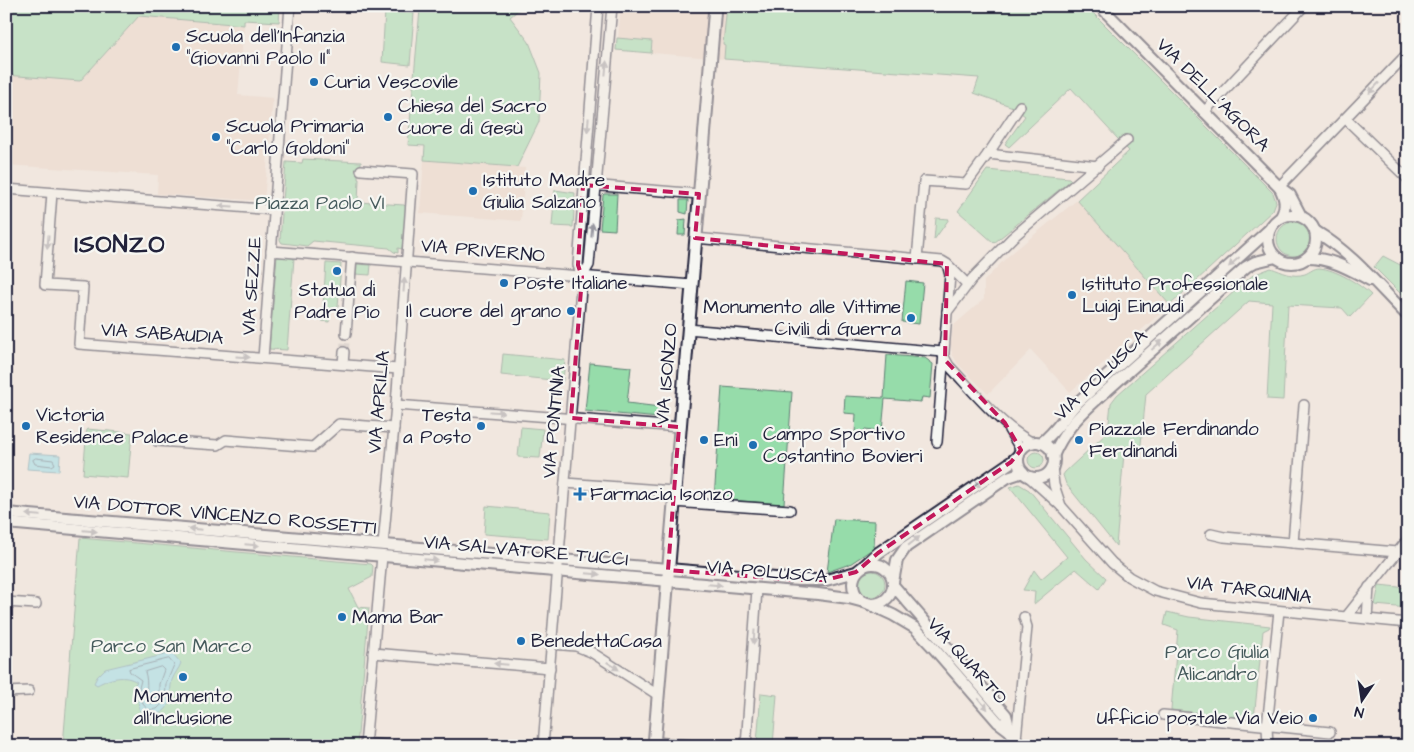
<svg xmlns="http://www.w3.org/2000/svg" width="1414" height="752" viewBox="0 0 1414 752" font-family="'Architects Daughter',sans-serif">
<style>
.built{fill:#ebd4c8}
.green{fill:#96dcaa;stroke:#5c7f72}
.water{fill:#8edcec;stroke:#6392a5}
.lines{fill:none;stroke-linecap:round;stroke-linejoin:round}
.shore{stroke:#4d6c82;stroke-width:1}
.minor-tunnel{stroke:#c8c0be;stroke-width:9;stroke-dasharray:9 4.5;stroke-linecap:butt}
.minor-casing{stroke:#22223b;stroke-width:12}
.tertiary-casing{stroke:#22223b;stroke-width:14}
.secondary-casing{stroke:#22223b;stroke-width:15}
.minor{stroke:#f6f6f2;stroke-width:9}
.tertiary{stroke:#f6f6f2;stroke-width:10}
.secondary{stroke:#f6f6f2;stroke-width:11}
.oneway{fill:#9797a0}
.marked{fill:none;stroke:#c2185b;stroke-width:4;stroke-dasharray:10 6;stroke-linejoin:round}
.poi-dot{fill:#1f6fb2;stroke:#f6f6f2;stroke-width:2}
.labels{text-anchor:middle;dominant-baseline:central;stroke-width:4.5;stroke-linejoin:round;paint-order:stroke}
.poi-label{font-size:19px;fill:#22223b;stroke:#f6f6f2;text-anchor:start}
.street-label{font-size:19px;fill:#22223b;stroke:#f6f6f2}
.park-label{font-size:19px;fill:#455a5c;stroke:#f6f6f2}
.district-label{font-size:24px;font-weight:bold;letter-spacing:1px;fill:#22223b;stroke:#f6f6f2}
</style>
<rect width="100%" height="100%" fill="#f1e7df"/>
<filter id="ink" filterUnits="userSpaceOnUse"><feTurbulence type="fractalNoise" baseFrequency=".02" numOctaves="2"/><feDisplacementMap in="SourceGraphic" scale="10" xChannelSelector="R" yChannelSelector="G"/><feConvolveMatrix kernelMatrix="1 2 1 2 8 2 1 2 1" color-interpolation-filters="sRGB"/></filter>
<g filter="url(#ink)">
<!-- built -->
<g class="built">
<polygon points="621,6 727,6 723,44 725,45 724,59 617,50"/>
<polygon points="139,16 244,25 238,95 273,98 264,201 157,194 158,175 6,165 6,75 80,81"/>
<polygon points="424,160 525,168 521,221 420,213"/>
<polygon points="1077,200 1170,305 1070,392 1031,350 988,394 958,364 952,354 951,345 953,326 984,299 984,281 1007,257"/>
</g>
<!-- green -->
<g class="green">
<polygon points="14,6 280,6 279,22 244,20 244,25 139,16 80,81 6,75 6,13"/>
<polygon points="383,6 523,6 510,17 529,42 541,73 539,122 517,167 424,160 425,146 408,145 420,9"/>
<polygon points="727,6 1086,6 1273,193 1276,202 1273,210 1170,305 1077,200 1129,151 1071,88 1009,147 1005,144 1025,116 1013,107 974,93 979,78 724,59 725,45 723,44"/>
<polygon points="385,11 414,13 410,65 382,62"/>
<polygon points="617,38 652,41 651,53 616,50"/>
<polygon points="303,159 361,162 361,166 358,166 358,179 359,179 358,202 404,205 406,207 402,249 398,248 398,253 394,252 389,248 313,241 307,246 282,243 280,240 286,162 302,163"/>
<polygon points="987,170 1069,178 1071,180 994,243 958,211"/>
<polygon points="555,190 575,193 573,227 552,226"/>
<polygon points="604,194 617,194 615,230 600,229 603,195"/>
<polygon points="680,200 688,200 687,214 680,212"/>
<polygon points="936,218 949,219 934,240"/>
<polygon points="686,219 685,235 678,235 679,220"/>
<circle cx="1294" cy="239" r="17"/>
<polygon points="1383,256 1408,269 1408,301 1374,267"/>
<polygon points="277,257 294,258 287,350 269,349"/>
<polygon points="326,263 341,264 338,307 331,310 329,322 322,321"/>
<polygon points="355,264 371,265 370,275 355,274"/>
<path d="M1271,268C1283,272 1292,278 1305,274C1310,272 1314,268 1319,268C1335,269 1360,284 1371,295L1350,317L1342,308L1288,305L1283,400L1267,399L1272,303L1249,301L1146,394L1140,454L1124,453L1116,546L1066,484L1063,475L1065,472L1108,432L1111,403L1117,395L1253,275Z"/>
<polygon points="906,281 923,283 919,324 902,322"/>
<polygon points="503,354 565,360 563,381 501,375"/>
<polygon points="887,355 925,358 933,364 930,398 922,397 921,402 885,399 882,431 865,429 864,435 855,434 856,414 844,413 845,396 884,398"/>
<polygon points="590,363 631,367 627,403 660,407 659,418 585,411"/>
<polygon points="722,387 792,392 784,504 714,499"/>
<polygon points="521,427 543,429 540,458 518,457"/>
<polygon points="87,429 132,433 128,478 83,474"/>
<circle cx="1036" cy="460" r="8"/>
<polygon points="1019,484 1029,490 1086,559 1106,578 1099,589 1076,569 1034,604 1035,591 1023,590 1034,570 1041,579 1067,557 1010,487"/>
<polygon points="486,506 550,512 548,539 484,534"/>
<polygon points="834,519 875,521 874,548 850,564 827,572"/>
<polygon points="80,538 371,564 373,566 372,577 349,589 358,607 369,608 357,746 63,746"/>
<circle cx="872" cy="584" r="13"/>
<polygon points="1379,585 1408,588 1408,608 1375,605"/>
<polygon points="1167,612 1189,617 1270,626 1269,628 1263,631 1254,719 1171,710 1178,630 1164,625"/>
<polygon points="761,693 777,695 773,745 757,743"/>
</g>
<!-- water -->
<g class="water">
<polygon points="29,453 60,455 59,471 27,469"/>
<path d="M172,653L181,663C179,669 174,674 172,680C170,687 171,694 170,700C167,716 149,719 139,709L138,700L134,696L135,692L133,686L137,682C125,674 110,678 97,685L94,683L97,677L105,669Z"/>
</g>
<g class="lines">
<!-- shore -->
<g class="shore">
<polygon points="36,458 53,460 55,464 52,466 35,464 33,460"/>
<polygon points="169,659 174,665 166,684 165,701 157,709 148,710 143,704 139,688 141,680 130,672 129,669"/>
<path d="M161,667L164,670L159,684V698L151,704C144,695 149,683 145,672Z"/>
</g>
<!-- minor-tunnel -->
<polyline class="minor-tunnel" points="344,352 346,334"/>
<defs>
<g id="minor">
<polyline points="6,7 7,6"/>
<polyline points="1204,112 1304,6"/>
<polyline points="1346,119 1408,179"/>
<polyline points="988,154 1098,166"/>
<polyline points="361,170 413,174 396,405 383,545"/>
<polyline points="590,185 699,194"/>
<polyline points="1279,187 1408,53"/>
<polyline points="6,189 274,210"/>
<polyline points="52,193 45,285 83,287 79,344 398,369"/>
<polyline points="695,238 942,261 947,264 950,275 937,442"/>
<polyline points="271,251 692,285"/>
<polyline points="917,259 924,181 966,184 988,154 1020,106"/>
<polyline points="948,265 967,284"/>
<polyline points="582,277 578,265 598,6"/>
<polyline points="947,312 972,279 1012,238 1127,140"/>
<polyline points="688,329 943,352"/>
<polyline points="346,334 352,257"/>
<path d="M943,355L949,366C974,392 1001,426 1033,443"/>
<polyline points="263,358 290,6"/>
<polyline points="343,364 344,352"/>
<polyline points="396,405 679,427"/>
<polyline points="1009,430 1021,450"/>
<polyline points="157,441 218,445 226,440 313,447 339,424 394,428"/>
<polyline points="1052,467 1054,485 1061,506"/>
<polyline points="1029,477 1061,506 1112,563 1129,577 1155,591 1201,603 1408,623"/>
<polyline points="565,483 674,491"/>
<polyline points="673,502 790,510"/>
<polyline points="1211,534 1224,537 1397,552"/>
<polyline points="1293,543 1304,405"/>
<polyline points="6,602 36,604"/>
<polyline points="1346,617 1408,539"/>
<polyline points="1367,619 1369,587"/>
<polyline points="552,644 576,646 591,652 658,695"/>
<polyline points="373,653 550,668"/>
<polyline points="6,692 29,691"/>
<polyline points="1163,715 1330,732"/>
<polyline points="1016,739 1027,627 1024,617"/>
<polyline points="654,742 704,746"/>
<polyline points="365,743 394,746"/>
<polyline points="365,746 382,556"/>
<polyline points="543,746 582,277 589,265 612,6"/>
<polyline points="746,746 757,589"/>
<polyline points="1268,746 1267,727 1279,611"/>
</g>
<g id="tertiary">
<polyline points="1100,6 1279,187 1290,195 1301,216"/>
<path d="M1280,188C1285,198 1287,206 1281,217"/>
<circle cx="1292" cy="239" r="24"/>
<path d="M1315,231C1352,253 1378,286 1408,316"/>
<path d="M1307,258C1331,258 1349,269 1370,280"/>
<circle cx="1036" cy="460" r="18"/>
<path d="M1041,443C1055,433 1064,417 1076,404L1270,229"/>
<path d="M1053,456C1063,433 1076,418 1095,401L1246,267L1255,262L1276,257"/>
<polyline points="6,513 799,580 826,580 856,572"/>
<polyline points="6,523 818,594 849,598 864,602"/>
<circle cx="873" cy="584" r="20"/>
<polyline points="864,566 878,553 1011,462 1019,455"/>
<polyline points="893,582 897,560 906,547 1008,477 1023,472"/>
<polyline points="893,585 1006,715 1010,731"/>
<polyline points="869,604 893,615 915,628 931,645 998,722 1010,731 1021,746"/>
</g>
<polyline id="secondary" points="654,746 715,6"/>
</defs>
<!-- minor casing -->
<use href="#minor" class="minor-casing"/>
<!-- tertiary casing -->
<use href="#tertiary" class="tertiary-casing"/>
<!-- secondary casing -->
<use href="#secondary" class="secondary-casing"/>
<!-- minor -->
<use href="#minor" class="minor"/>
<!-- tertiary -->
<use href="#tertiary" class="tertiary"/>
<!-- secondary -->
<use href="#secondary" class="secondary"/>
</g>
<!-- one-way arrows -->
<defs><path id="oneway-solid" d="M-6-.8H1V-3.2L6.5 0L1 3.2V.8H-6Z" transform="scale(1.25)"/></defs>
<g class="oneway">
<use href="#oneway-solid" transform="translate(606 68) rotate(-85)"/>
<use href="#oneway-solid" transform="translate(1374 88) rotate(133)"/>
<use href="#oneway-solid" transform="translate(588 125) rotate(95)"/>
<use href="#oneway-solid" transform="translate(226 206) rotate(-176)"/>
<use href="#oneway-solid" transform="translate(592 230) rotate(-85)"/>
<use href="#oneway-solid" transform="translate(48 242) rotate(94)"/>
<use href="#oneway-solid" transform="translate(1234 262) rotate(138)"/>
<use href="#oneway-solid" transform="translate(404 285) rotate(-86)"/>
<use href="#oneway-solid" transform="translate(1157 345) rotate(-42)"/>
<use href="#oneway-solid" transform="translate(243 357) rotate(4)"/>
<use href="#oneway-solid" transform="translate(497 412) rotate(4)"/>
<use href="#oneway-solid" transform="translate(980 483) rotate(146)"/>
<use href="#oneway-solid" transform="translate(33 515) rotate(-175)"/>
<use href="#oneway-solid" transform="translate(195 529) rotate(-175)"/>
<use href="#oneway-solid" transform="translate(90 531) rotate(5)"/>
<use href="#oneway-solid" transform="translate(914 541) rotate(-38)"/>
<use href="#oneway-solid" transform="translate(252 545) rotate(5)"/>
<use href="#oneway-solid" transform="translate(431 560) rotate(5)"/>
<use href="#oneway-solid" transform="translate(593 574) rotate(5)"/>
<use href="#oneway-solid" transform="translate(715 585) rotate(5)"/>
<use href="#oneway-solid" transform="translate(754 637) rotate(94)"/>
<use href="#oneway-solid" transform="translate(501 664) rotate(-175)"/>
<use href="#oneway-solid" transform="translate(613 666) rotate(33)"/>
<use href="#oneway-solid" transform="translate(983 704) rotate(49)"/>
</g>
</g>
<!-- marked area -->
<path d="M0 0H1414V752H0ZM583,185L699,194L695,238L947,264L945,360L1005,423L1021,450L1011,462L878,553L856,572L826,580H799L668,570L679,427L571,418L582,277L578,265Z" fill="#f1e7df" fill-opacity=".55" fill-rule="evenodd"/>
<path class="marked" d="M583,185L699,194L695,238L947,264L945,360L1005,423L1021,450L1011,462L878,553L856,572L826,580H799L668,570L679,427L571,418L582,277L578,265Z"/>
<!-- markers -->
<g class="poi-dot">
<circle cx="176" cy="47" r="5"/>
<circle cx="314" cy="82" r="5"/>
<circle cx="388" cy="117" r="5"/>
<circle cx="216" cy="137" r="5"/>
<circle cx="473" cy="191" r="5"/>
<circle cx="337" cy="271" r="5"/>
<circle cx="504" cy="283" r="5"/>
<circle cx="1072" cy="295" r="5"/>
<circle cx="571" cy="311" r="5"/>
<circle cx="911" cy="318" r="5"/>
<circle cx="26" cy="426" r="5"/>
<circle cx="481" cy="426" r="5"/>
<circle cx="704" cy="440" r="5"/>
<circle cx="1079" cy="440" r="5"/>
<circle cx="753" cy="445" r="5"/>
<path d="M577.5 486.5h5v5h5v5h-5v5h-5v-5h-5v-5h5z"/>
<circle cx="342" cy="617" r="5"/>
<circle cx="521" cy="641" r="5"/>
<circle cx="183" cy="677" r="5"/>
<circle cx="1313" cy="718" r="5"/>
</g>
<g class="labels">
<!-- poi labels -->
<g class="poi-label">
<text x="186" y="36">Scuola dell'Infanzia<tspan x="186" dy="22">"Giovanni Paolo II"</tspan></text>
<text x="324" y="82">Curia Vescovile</text>
<text x="398" y="106">Chiesa del Sacro<tspan x="398" dy="22">Cuore di Gesù</tspan></text>
<text x="226" y="126">Scuola Primaria<tspan x="226" dy="22">"Carlo Goldoni"</tspan></text>
<text x="483" y="180">Istituto Madre<tspan x="483" dy="22">Giulia Salzano</tspan></text>
<text x="514" y="283">Poste Italiane</text>
<text x="1082" y="284">Istituto Professionale<tspan x="1082" dy="22">Luigi Einaudi</tspan></text>
<text x="337" y="290" text-anchor="middle">Statua di<tspan x="337" dy="22">Padre Pio</tspan></text>
<text x="901" y="307" text-anchor="end">Monumento alle Vittime<tspan x="901" dy="22">Civili di Guerra</tspan></text>
<text x="561" y="311" text-anchor="end">Il cuore del grano</text>
<text x="36" y="415">Victoria<tspan x="36" dy="22">Residence Palace</tspan></text>
<text x="471" y="415" text-anchor="end">Testa<tspan x="471" dy="22">a Posto</tspan></text>
<text x="1089" y="429">Piazzale Ferdinando<tspan x="1089" dy="22">Ferdinandi</tspan></text>
<text x="763" y="434">Campo Sportivo<tspan x="763" dy="22">Costantino Bovieri</tspan></text>
<text x="714" y="440">Eni</text>
<text x="590" y="494">Farmacia Isonzo</text>
<text x="352" y="617">Mama Bar</text>
<text x="531" y="641">BenedettaCasa</text>
<text x="183" y="696" text-anchor="middle">Monumento<tspan x="183" dy="22">all'Inclusione</tspan></text>
<text x="1303" y="718" text-anchor="end">Ufficio postale Via Veio</text>
</g>
<!-- street labels -->
<g class="street-label">
<text transform="translate(1213 95) rotate(45)">VIA DELL'AGORA</text>
<text transform="translate(483 251) rotate(5)">VIA PRIVERNO</text>
<text transform="translate(252 286) rotate(-86)">VIA SEZZE</text>
<text transform="translate(162 334) rotate(4)">VIA SABAUDIA</text>
<text transform="translate(667 374) rotate(-85)">VIA ISONZO</text>
<text transform="translate(1101 375) rotate(-44)">VIA POLUSCA</text>
<text transform="translate(379 402) rotate(-85)">VIA APRILIA</text>
<text transform="translate(554 422) rotate(-85)">VIA PONTINIA</text>
<text transform="translate(225 515) rotate(5)">VIA DOTTOR VINCENZO ROSSETTI</text>
<text transform="translate(526 551) rotate(5)">VIA SALVATORE TUCCI</text>
<text transform="translate(767 572) rotate(5)">VIA POLUSCA</text>
<text transform="translate(1249 590) rotate(7)">VIA TARQUINIA</text>
<text transform="translate(967 661) rotate(48)">VIA QUARTO</text>
</g>
<!-- park labels -->
<g class="park-label">
<text x="320" y="203">Piazza Paolo VI</text>
<text x="171" y="646">Parco San Marco</text>
<text x="1217" y="652">Parco Giulia<tspan x="1217" dy="22">Alicandro</tspan></text>
</g>
<!-- district labels -->
<g class="district-label">
<text x="120" y="245">ISONZO</text>
</g>
</g>
<!-- margin -->
<rect width="1414" height="752" fill="none" stroke="#f6f6f2" stroke-width="25"/>
<rect x="12" y="12" width="1389" height="727" fill="none" stroke="#22223b" stroke-width="2" filter="url(#ink)"/>
<!-- north arrow -->
<g transform="translate(1362 700) rotate(193)" stroke="#f6f6f2" stroke-width="4" paint-order="stroke">
<path d="M0-4L9 19L0 12L-9 19Z" fill="#22223b"/>
<text y="-8" font-size="14" font-weight="bold" text-anchor="middle" fill="#22223b">N</text>
</g>
</svg>
